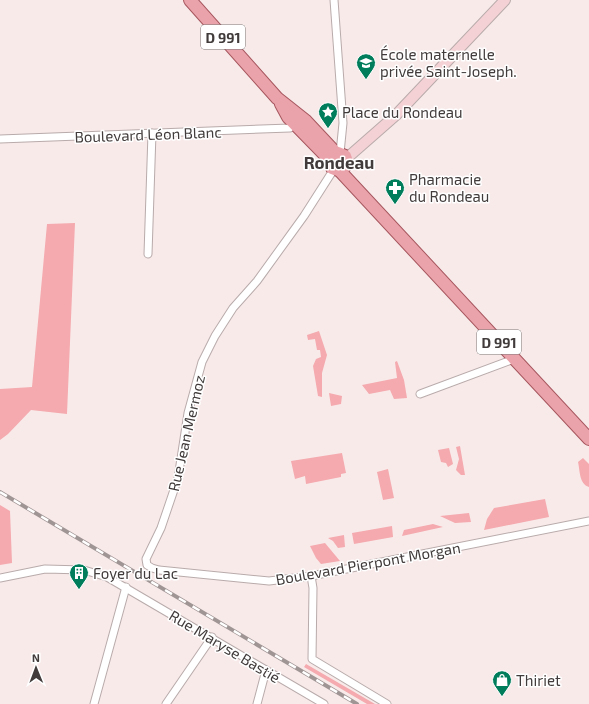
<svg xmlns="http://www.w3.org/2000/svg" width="589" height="704" viewBox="0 0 589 704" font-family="'Exo 2',sans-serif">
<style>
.green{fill:#f4aaae}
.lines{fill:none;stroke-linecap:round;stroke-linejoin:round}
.street-casing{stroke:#b9abab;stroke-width:9}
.secondary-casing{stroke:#b9abab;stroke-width:12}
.primary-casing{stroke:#a6565e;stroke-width:14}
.street{stroke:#fff;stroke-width:7}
.secondary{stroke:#f4d1d4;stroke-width:10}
.primary{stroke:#eaa3aa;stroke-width:12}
.rail-casing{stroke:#a09595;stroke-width:4}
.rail{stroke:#fff;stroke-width:2.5;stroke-dasharray:8;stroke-linecap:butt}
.labels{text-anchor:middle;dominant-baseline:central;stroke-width:3;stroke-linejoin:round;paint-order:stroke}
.shield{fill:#fff;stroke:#7a7676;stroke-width:1}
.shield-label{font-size:14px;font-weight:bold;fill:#413b3b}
.poi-label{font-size:15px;fill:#413b3b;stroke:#fff;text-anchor:start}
.street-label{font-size:15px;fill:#413b3b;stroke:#fff}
.quarter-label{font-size:17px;font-weight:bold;fill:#413b3b;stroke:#fff}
</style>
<rect width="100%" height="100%" fill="#f9eaea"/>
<!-- green -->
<g class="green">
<polygon points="75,223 67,414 31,410 8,434 0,440 0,389 32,387 47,224"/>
<polygon points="319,331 327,355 322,373 322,397 318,396 313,366 316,359 321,357 320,350 317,350 315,339 308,340 307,335"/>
<polygon points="397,361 404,380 407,398 394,399 390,390 369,394 362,385 397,378 395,362"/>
<polygon points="329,393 342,396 341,404 331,406"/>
<polygon points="460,446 465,475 461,475 456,470 459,459 456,447"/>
<polygon points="449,448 453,464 448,467 446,463 441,462 438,450"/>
<polygon points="342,453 346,473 341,474 341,477 306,484 305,476 295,479 291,461"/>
<path d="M583,458L589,464V487C579,484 580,470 578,462Z"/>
<polygon points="388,469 394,498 383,500 377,472"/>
<polygon points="545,499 549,517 484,530 487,519 494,508"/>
<polygon points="0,505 10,511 12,563 0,565"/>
<polygon points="469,513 471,522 455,523 440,516"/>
<polygon points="433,524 443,527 402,536 404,530"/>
<polygon points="392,526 393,537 354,544 352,533"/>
<polygon points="344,535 345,547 338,548 333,541 328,538"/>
<polygon points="325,543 340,561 321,564 316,558 310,546"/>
<polygon points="306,664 375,704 367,704 304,667"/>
</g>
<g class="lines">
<defs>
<g id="street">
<polyline points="334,0 343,123 340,153"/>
<polyline points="0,139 290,128 294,124"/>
<polyline points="334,169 304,216 257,281 233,308 215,336 202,362 188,413 178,478 161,528 146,559 147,565 152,568 159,570 269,581 311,576 589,521"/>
<polyline points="148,254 152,133"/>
<polyline points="420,394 514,359"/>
<polyline points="311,576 313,588 312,659 387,704"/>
<polyline points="0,578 45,569 84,570 107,577 324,704"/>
<polyline points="94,704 126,587"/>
<polyline points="166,704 212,637"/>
<polyline points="257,704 266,670"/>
</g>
<polyline id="secondary" points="347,158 396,115 505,0"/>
<g id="primary">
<polyline points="190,0 277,98 306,121 336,153"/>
<path d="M281,104L288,117L330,160L332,168C341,173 350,166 345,156L338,153L332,156L330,160"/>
<polyline points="339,170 589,439"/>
</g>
</defs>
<!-- street casing -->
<use href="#street" class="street-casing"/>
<!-- secondary casing -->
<use href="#secondary" class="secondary-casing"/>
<!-- primary casing -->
<use href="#primary" class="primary-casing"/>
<!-- street -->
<use href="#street" class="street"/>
<!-- secondary -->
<use href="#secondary" class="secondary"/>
<!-- primary -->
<use href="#primary" class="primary"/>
<defs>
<polyline id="rail" points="0,492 357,704"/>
</defs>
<!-- rail casing -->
<use href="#rail" class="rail-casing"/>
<!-- rail -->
<use href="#rail" class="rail"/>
</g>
<!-- icons -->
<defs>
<symbol id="school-pin" viewBox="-11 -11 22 30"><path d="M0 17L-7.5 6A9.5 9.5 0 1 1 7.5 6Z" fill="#007d5b" stroke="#fff"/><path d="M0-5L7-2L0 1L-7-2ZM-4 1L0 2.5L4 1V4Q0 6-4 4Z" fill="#fff"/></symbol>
<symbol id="sight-pin" viewBox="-11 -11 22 30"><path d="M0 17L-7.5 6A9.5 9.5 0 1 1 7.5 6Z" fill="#007d5b" stroke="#fff"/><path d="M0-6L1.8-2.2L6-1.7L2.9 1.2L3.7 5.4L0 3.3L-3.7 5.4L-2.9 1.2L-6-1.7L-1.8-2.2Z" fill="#fff"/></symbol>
<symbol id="pharmacy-pin" viewBox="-11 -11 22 30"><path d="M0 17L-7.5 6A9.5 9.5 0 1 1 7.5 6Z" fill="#007d5b" stroke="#fff"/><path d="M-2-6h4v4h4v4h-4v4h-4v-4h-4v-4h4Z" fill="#fff"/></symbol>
<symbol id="building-pin" viewBox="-11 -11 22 30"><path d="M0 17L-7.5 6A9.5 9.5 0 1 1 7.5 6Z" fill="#007d5b" stroke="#fff"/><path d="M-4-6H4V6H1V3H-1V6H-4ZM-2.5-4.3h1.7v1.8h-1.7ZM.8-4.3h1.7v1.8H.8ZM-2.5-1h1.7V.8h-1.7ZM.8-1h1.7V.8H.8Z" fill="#fff"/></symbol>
<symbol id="shop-pin" viewBox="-11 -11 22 30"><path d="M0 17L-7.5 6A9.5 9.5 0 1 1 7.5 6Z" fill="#007d5b" stroke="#fff"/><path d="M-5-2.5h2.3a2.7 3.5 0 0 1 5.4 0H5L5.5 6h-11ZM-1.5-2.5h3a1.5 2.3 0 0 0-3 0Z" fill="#fff"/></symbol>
</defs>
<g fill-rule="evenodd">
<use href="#school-pin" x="355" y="52" width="22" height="30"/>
<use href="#sight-pin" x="317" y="101" width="22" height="30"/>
<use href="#pharmacy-pin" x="384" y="177" width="22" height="30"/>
<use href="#building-pin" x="68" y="562" width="22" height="30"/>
<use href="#shop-pin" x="491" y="669" width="22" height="30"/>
</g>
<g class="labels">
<!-- shield labels -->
<g class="shield">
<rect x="201" y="25" width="44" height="24" rx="3"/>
<rect x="477" y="330" width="44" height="24" rx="3"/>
</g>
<g class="shield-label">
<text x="223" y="37">D 991</text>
<text x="499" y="342">D 991</text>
</g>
<!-- poi labels -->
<g class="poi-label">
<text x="380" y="54">École maternelle<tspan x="380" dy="17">privée Saint-Joseph.</tspan></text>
<text x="342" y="112">Place du Rondeau</text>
<text x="409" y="179">Pharmacie<tspan x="409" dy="17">du Rondeau</tspan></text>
<text x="93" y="573">Foyer du Lac</text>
<text x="516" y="680">Thiriet</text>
</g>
<!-- street labels -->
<g class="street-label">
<text transform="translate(148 134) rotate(-2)">Boulevard Léon Blanc</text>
<text transform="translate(186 433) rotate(-77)">Rue Jean Mermoz</text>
<text transform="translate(368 563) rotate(-10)">Boulevard Pierpont Morgan</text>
<text transform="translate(225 646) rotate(31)">Rue Maryse Bastié</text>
</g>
<!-- quarter labels -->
<g class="quarter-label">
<text x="339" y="162">Rondeau</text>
</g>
</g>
<!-- north arrow -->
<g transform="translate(36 668) rotate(359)" stroke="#ffffff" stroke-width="3" paint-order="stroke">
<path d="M0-3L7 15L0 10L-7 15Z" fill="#413b3b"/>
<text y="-6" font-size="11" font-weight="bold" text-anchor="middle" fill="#413b3b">N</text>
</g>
</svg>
